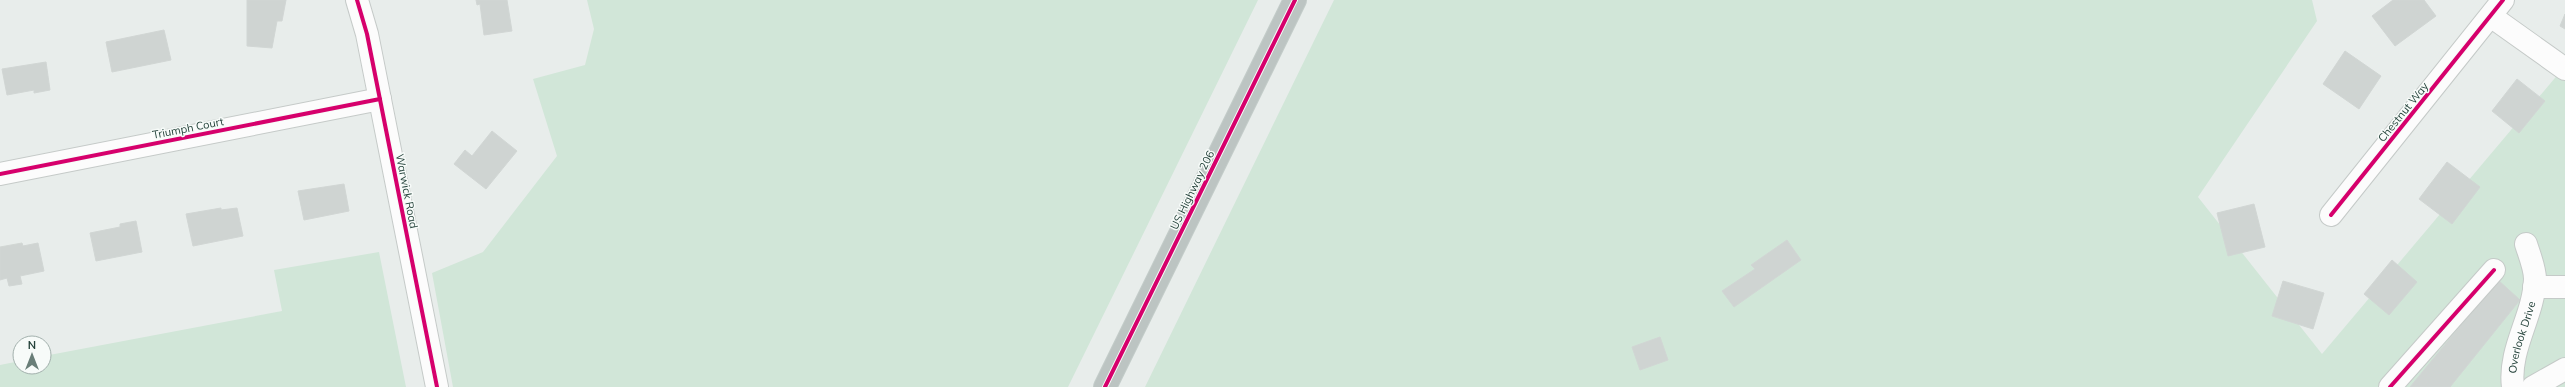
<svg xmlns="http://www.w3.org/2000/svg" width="2565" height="387" viewBox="0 0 2565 387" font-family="Mulish,sans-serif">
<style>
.green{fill:#d1e6d8}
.building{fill:#cfd4d2;stroke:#d1d6d4}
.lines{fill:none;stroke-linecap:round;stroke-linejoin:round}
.minor-casing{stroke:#c5cac8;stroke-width:24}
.highway-casing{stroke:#c3ccc9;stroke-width:24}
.minor{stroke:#fcfcfc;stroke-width:22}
.highway{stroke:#bcc4c2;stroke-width:22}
.cycleway-casing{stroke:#f7fbf9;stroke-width:6}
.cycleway{stroke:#d6006c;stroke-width:4}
.labels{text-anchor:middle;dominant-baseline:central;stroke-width:3;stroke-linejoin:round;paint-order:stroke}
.street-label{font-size:11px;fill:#24423a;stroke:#f7fbf9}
</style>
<rect width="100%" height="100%" fill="#e8edeb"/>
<!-- green -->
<g class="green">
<polygon points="587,0 1258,0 1068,387 453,387 432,273 483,252 557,156 533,79 585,65 594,29"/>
<polygon points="1334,0 2312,0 2317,21 2198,197 2322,354 2565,66 2565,387 1145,387"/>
<polygon points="379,252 406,387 0,387 0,365 20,361 20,367 44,367 44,356 282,311 274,270"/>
</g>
<!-- building -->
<g class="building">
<polygon points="247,0 286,0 282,21 277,21 272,48 247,46"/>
<polygon points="476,0 507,0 512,31 484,35 480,4 477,5"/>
<polygon points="2393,0 2424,0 2436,16 2395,46 2372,16"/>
<polygon points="2565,14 2565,29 2560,26"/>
<polygon points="164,30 171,60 112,72 106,42"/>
<polygon points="2345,51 2381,76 2359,109 2323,84"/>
<polygon points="46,62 50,90 34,93 34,90 7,95 2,69"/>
<polygon points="2517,79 2545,101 2519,133 2492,111"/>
<polygon points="492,131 517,151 486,189 454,164 465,150 472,156"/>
<polygon points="2447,162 2480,187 2452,224 2419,199"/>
<polygon points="344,184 349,211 304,220 298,191"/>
<polygon points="2254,204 2265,247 2228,256 2217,213"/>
<polygon points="221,208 221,210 237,208 243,236 193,246 186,214"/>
<polygon points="136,221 142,252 96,261 90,233 120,227 120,224"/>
<polygon points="1787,240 1801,260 1734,307 1722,291 1755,269 1751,265"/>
<polygon points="22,243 23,246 38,243 44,271 20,276 22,284 9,286 7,278 0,280 0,247"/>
<polygon points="2392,260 2417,282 2389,315 2364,294"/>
<polygon points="2498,280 2520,300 2450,387 2410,387"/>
<polygon points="2283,281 2324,293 2313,329 2272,316"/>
<polygon points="1660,337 1668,360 1640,370 1632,347"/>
</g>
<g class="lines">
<defs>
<g id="minor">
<polyline points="357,0 367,34 437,387"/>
<polyline points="2492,17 2565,69"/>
<polyline points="0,174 380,99"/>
<polyline points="2331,215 2503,0"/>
<polyline points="2534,287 2565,287"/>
<polyline points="2390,387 2494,270"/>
<path id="s1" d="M2513,387C2508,349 2534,316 2535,279C2535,268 2529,254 2526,244"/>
<polyline points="2533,387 2565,369"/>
</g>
<polyline id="highway" points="1105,387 1295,0"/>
</defs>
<!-- minor casing -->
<use href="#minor" class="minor-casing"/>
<!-- highway casing -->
<use href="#highway" class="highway-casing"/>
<!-- minor -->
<use href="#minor" class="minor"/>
<!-- highway -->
<use href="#highway" class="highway"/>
<defs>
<g id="cycleway">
<polyline points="357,0 367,34 437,387"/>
<polyline points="0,174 380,99"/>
<polyline points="2331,215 2503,0"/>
<polyline points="1105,387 1295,0"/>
<polyline points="2390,387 2494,270"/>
</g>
</defs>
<!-- cycleway casing -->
<use href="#cycleway" class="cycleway-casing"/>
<!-- cycleway -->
<use href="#cycleway" class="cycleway"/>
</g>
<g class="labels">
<!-- street labels -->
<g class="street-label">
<text transform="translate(2403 112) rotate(-51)">Chestnut Way</text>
<text transform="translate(188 128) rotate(-11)">Triumph Court</text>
<text transform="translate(1192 190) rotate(-64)">US Highway 206</text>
<text transform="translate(407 191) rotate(79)">Warwick Road</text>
<text stroke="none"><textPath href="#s1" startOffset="51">Overlook Drive</textPath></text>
</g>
</g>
<!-- north arrow -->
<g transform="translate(32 355)"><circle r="19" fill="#f7fbf9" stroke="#a3b1ad"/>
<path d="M0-3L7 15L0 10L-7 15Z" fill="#697e78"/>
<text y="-6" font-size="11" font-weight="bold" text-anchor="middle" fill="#24423a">N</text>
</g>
</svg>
